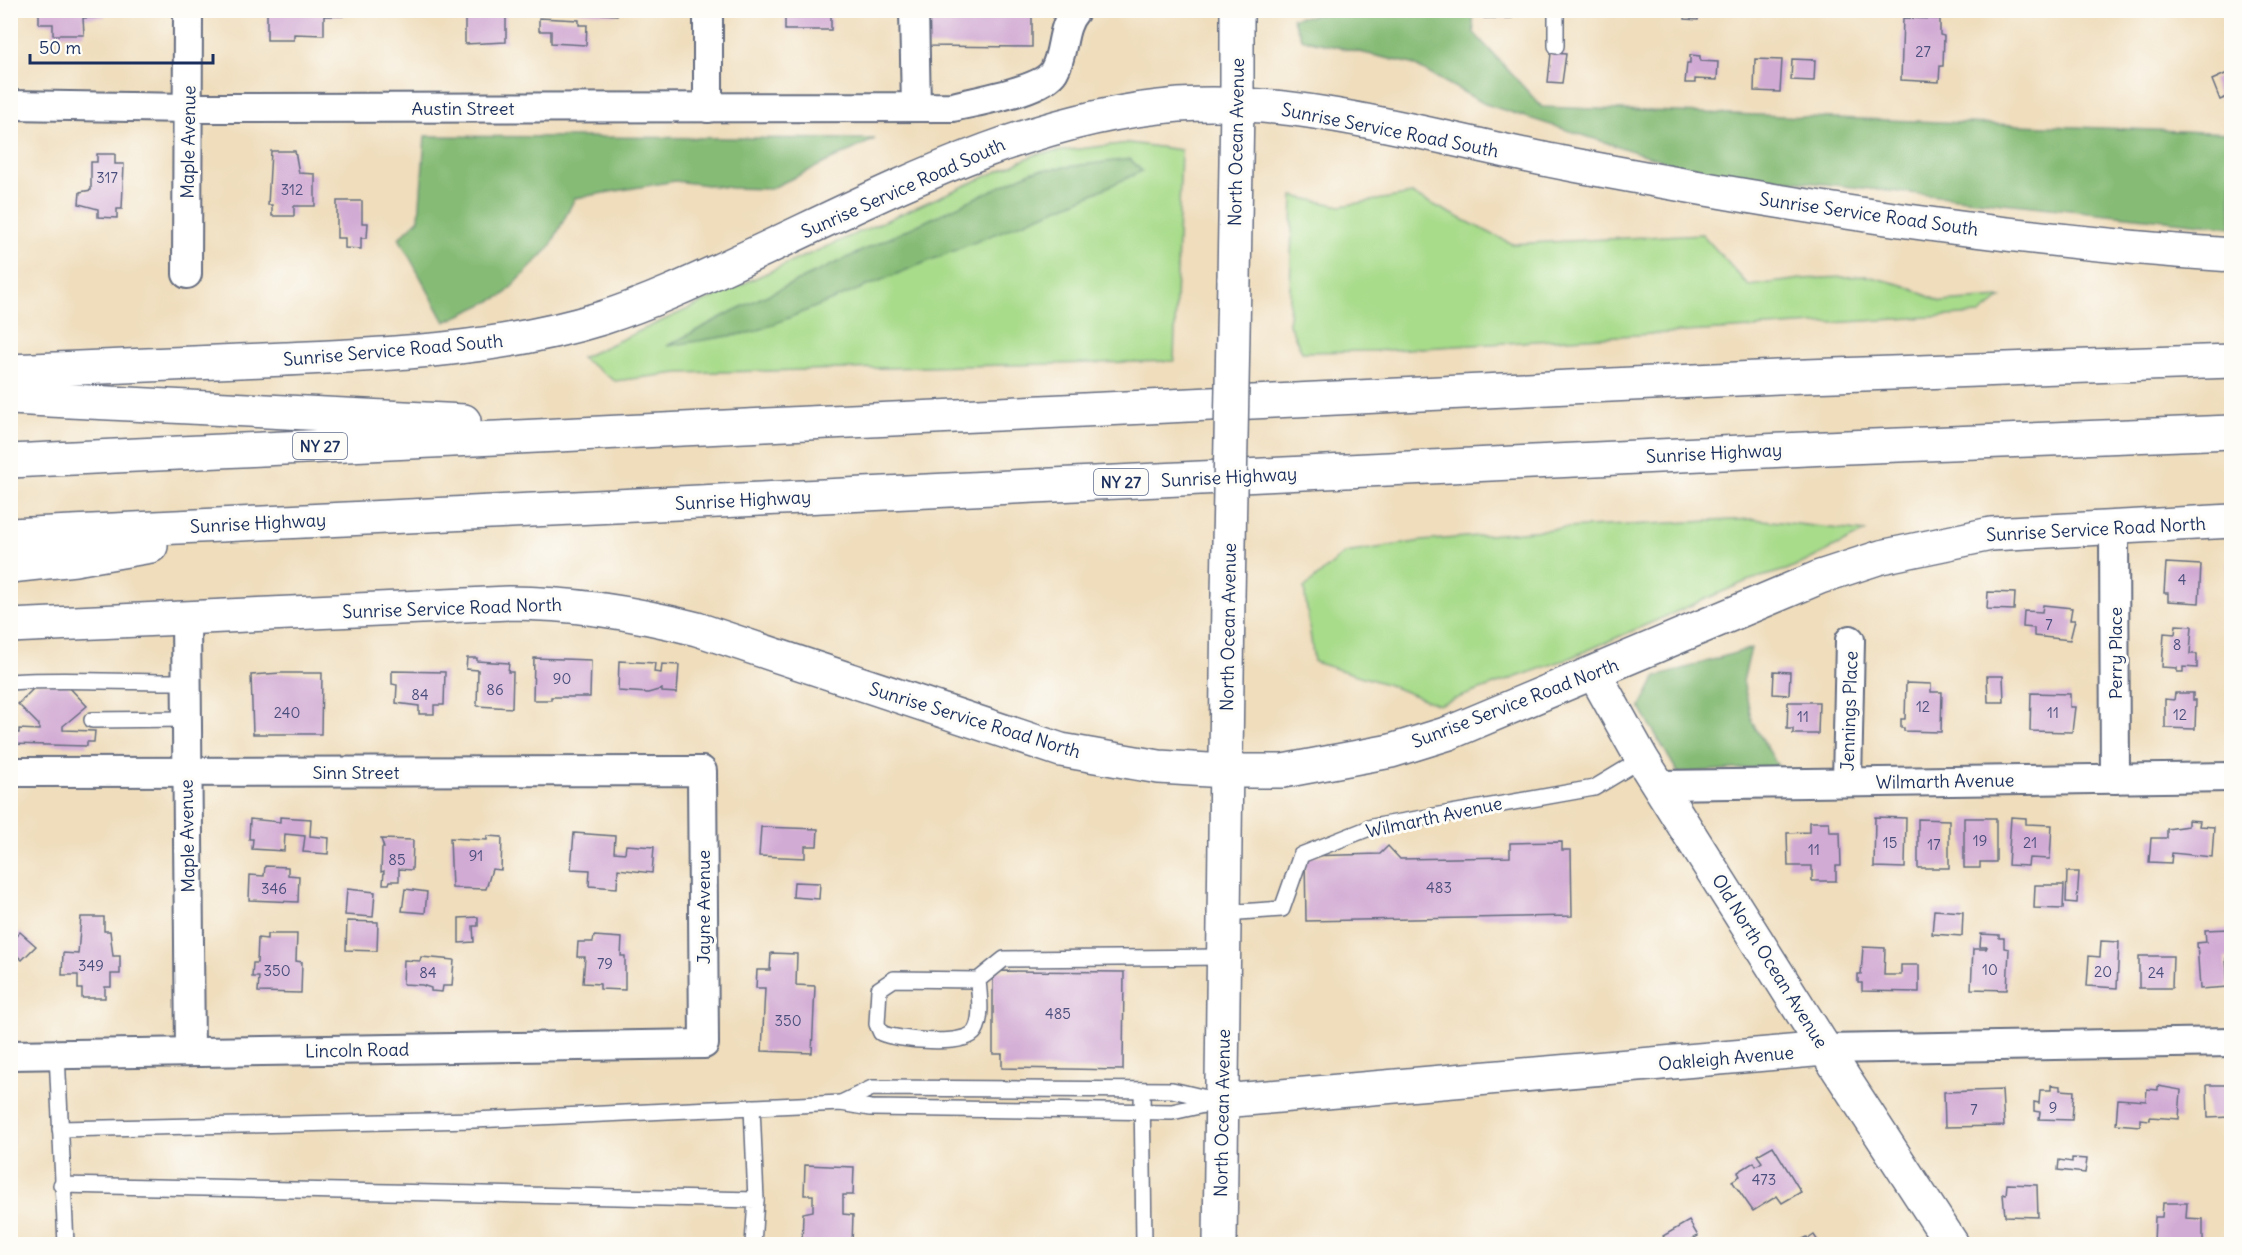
<svg xmlns="http://www.w3.org/2000/svg" width="2242" height="1255" viewBox="0 0 2242 1255" font-family="Delius,sans-serif">
<style>
.green{fill:#a8db8a;stroke:#628574;stroke-width:1.5}
.forest{fill:#86bb76;stroke:#50756a;stroke-width:1.5}
.building{fill:#d2abd4}
.lines{fill:none;stroke-linecap:round;stroke-linejoin:round}
.service-casing{stroke:#656c7f;stroke-width:18}
.minor-casing{stroke:#656c7f;stroke-width:32}
.tertiary-casing{stroke:#656c7f;stroke-width:36}
.secondary-casing{stroke:#656c7f;stroke-width:36}
.motorway-casing{stroke:#656c7f;stroke-width:36}
.service{stroke:#fff;stroke-width:15}
.minor{stroke:#fff;stroke-width:28}
.tertiary{stroke:#fff;stroke-width:33}
.secondary{stroke:#fff;stroke-width:33}
.motorway{stroke:#fff;stroke-width:33}
.secondary-bridge-casing{stroke:#656c7f;stroke-width:36;stroke-linecap:butt}
.secondary-bridge{stroke:#fff;stroke-width:33}
.labels{text-anchor:middle;dominant-baseline:central;stroke-width:6;stroke-linejoin:round;paint-order:stroke}
.number-label{font-size:15px;fill:#494e7c}
.shield{fill:#fdfcf7;stroke:#5f6c8c;stroke-width:1.5}
.shield-label{font-size:16px;font-weight:bold;fill:#1b2f5e}
.street-label{font-size:18px;fill:#1b2f5e;stroke:#fdfcf7}
</style>
<rect width="100%" height="100%" fill="#fdfcf7"/>
<filter id="ink" filterUnits="userSpaceOnUse"><feTurbulence type="fractalNoise" baseFrequency=".0167" numOctaves="2"/><feDisplacementMap in="SourceGraphic" scale="12" xChannelSelector="R" yChannelSelector="G"/><feConvolveMatrix kernelMatrix="1 2 1 2 8 2 1 2 1" color-interpolation-filters="sRGB"/></filter>
<filter id="wash" filterUnits="userSpaceOnUse"><feTurbulence type="fractalNoise" baseFrequency=".008" numOctaves="4" result="noise"/><feDisplacementMap in="SourceGraphic" scale="24" xChannelSelector="R" yChannelSelector="G"/><feGaussianBlur stdDeviation="1.35" result="paint"/><feColorMatrix in="noise" values="0 0 0 0 0 0 0 0 0 0 0 0 0 0 0 0 0 1.4 0 .05"/><feComposite in="paint" operator="in"/></filter>
<g filter="url(#wash)">
<rect width="100%" height="100%" fill="#efddbc"/>
<!-- green -->
<g class="green">
<polygon points="1129,143 1181,150 1174,361 678,373 615,381 581,358 771,271 1037,154"/>
<polygon points="1412,194 1512,244 1702,234 1749,286 1801,279 1867,276 1903,285 1941,302 2001,298 1980,314 1373,351 1302,352 1289,324 1293,196 1341,206"/>
<polygon points="1754,519 1865,532 1793,568 1747,581 1570,658 1438,705 1386,684 1314,662 1304,588 1345,553 1422,541 1565,528"/>
</g>
<!-- forest -->
<g class="forest">
<polygon points="1358,10 1472,11 1474,33 1542,107 2231,133 2231,227 1692,170 1485,104 1412,64 1302,39 1292,18"/>
<polygon points="425,136 875,139 770,189 732,188 675,181 575,198 550,247 504,295 445,322 399,238 419,219"/>
<polygon points="1130,159 1142,171 1086,197 754,332 667,346 733,311 1033,171"/>
<polygon points="1751,648 1743,681 1752,722 1778,766 1678,773 1640,708 1656,677"/>
</g>
<g id="blocks">
<!-- building -->
<g class="building">
<polygon points="39,10 105,10 105,17 83,18 84,35 53,35 53,24 39,24"/>
<polygon points="267,10 343,10 343,16 324,16 324,35 294,34 294,40 267,40"/>
<polygon points="465,10 506,10 506,42 465,44"/>
<polygon points="577,10 617,10 617,15 577,12"/>
<rect x="785" y="10" width="46" height="20"/>
<polygon points="924,10 1032,10 1032,47 924,46"/>
<rect x="1484" y="10" width="28" height="8"/>
<polygon points="1686,10 1699,10 1698,20 1685,19"/>
<polygon points="539,18 579,20 579,25 587,25 586,45 551,43 551,31 539,31"/>
<polygon points="1903,18 1940,19 1940,35 1944,36 1943,66 1940,66 1939,82 1901,80"/>
<polygon points="1551,53 1566,54 1562,83 1548,82"/>
<polygon points="1690,55 1700,56 1700,61 1718,62 1717,80 1695,79 1695,83 1685,83 1687,63 1690,63"/>
<polygon points="1755,59 1782,60 1780,92 1754,91"/>
<polygon points="1792,59 1815,60 1814,81 1791,80"/>
<polygon points="2232,71 2232,95 2220,100 2212,80"/>
<polygon points="271,151 295,151 299,173 315,174 315,206 294,206 294,216 272,216 272,205 268,205"/>
<polygon points="97,154 115,154 115,164 124,164 122,209 117,209 117,218 98,217 98,209 79,204 80,192 91,190 91,162 97,162"/>
<polygon points="337,201 362,201 362,223 368,223 367,238 361,238 361,249 345,248 345,238 337,238"/>
<polygon points="2166,563 2201,565 2199,603 2168,601 2168,593 2164,593"/>
<polygon points="2227,563 2232,563 2232,586 2226,586"/>
<polygon points="1988,592 2015,593 2014,610 1987,609"/>
<polygon points="2043,605 2072,608 2070,620 2075,620 2070,640 2034,636 2034,628 2023,627 2024,611 2042,612"/>
<polygon points="2176,625 2192,626 2190,654 2197,654 2197,668 2183,667 2183,672 2177,672 2177,668 2162,667 2164,633 2175,634"/>
<polygon points="467,658 477,658 477,661 509,663 508,672 513,672 512,708 477,706 478,670 466,669"/>
<polygon points="534,658 591,660 590,697 551,697 551,700 533,700"/>
<polygon points="619,661 655,663 654,672 661,673 662,664 679,665 677,693 662,692 662,689 648,693 618,691"/>
<polygon points="392,671 445,672 444,705 434,705 434,714 419,714 419,706 396,703 397,685 392,684"/>
<polygon points="1774,671 1790,672 1789,695 1773,694"/>
<polygon points="281,673 322,673 321,734 253,734 251,675"/>
<polygon points="1987,676 2003,676 2004,702 1988,702"/>
<polygon points="39,683 66,684 87,706 63,726 63,730 95,731 94,742 87,742 87,746 10,744 10,733 19,733 19,729 39,730 39,725 18,704"/>
<polygon points="1906,683 1931,684 1931,692 1942,692 1941,732 1904,731 1904,728 1901,728 1901,719 1905,719"/>
<polygon points="2031,693 2070,694 2070,707 2075,707 2072,732 2030,731"/>
<polygon points="2175,693 2193,693 2193,700 2196,700 2195,729 2165,728 2165,699 2174,700"/>
<polygon points="1788,702 1819,702 1818,734 1793,734 1793,729 1787,729"/>
<polygon points="280,817 311,819 310,836 329,838 328,854 303,852 305,836 285,834 284,851 252,849 253,839 249,839 250,819 280,822"/>
<polygon points="1875,817 1906,818 1905,868 1874,867"/>
<polygon points="2011,817 2026,818 2026,824 2052,825 2050,859 2029,858 2028,866 2008,865"/>
<polygon points="1964,818 1996,818 1996,862 1980,862 1980,868 1964,868"/>
<polygon points="1918,819 1949,820 1949,868 1918,868"/>
<polygon points="2188,820 2200,821 2199,826 2214,827 2212,857 2172,853 2171,863 2149,862 2151,838 2167,838 2167,829 2188,826"/>
<polygon points="1809,822 1829,822 1830,832 1840,832 1841,866 1836,866 1836,881 1812,881 1812,866 1788,866 1787,833 1809,832"/>
<polygon points="761,827 818,829 817,846 805,846 805,858 759,856"/>
<polygon points="574,833 615,836 614,852 625,853 626,845 654,847 652,873 618,869 617,888 589,886 590,870 571,869"/>
<polygon points="487,836 502,837 501,870 492,869 486,889 452,888 450,838 487,840"/>
<polygon points="381,839 413,840 412,870 399,869 399,881 390,881 389,884 383,884 384,871 381,872 382,848 384,848"/>
<polygon points="1562,842 1562,850 1571,850 1572,916 1306,921 1305,856 1380,854 1388,846 1400,859 1510,857 1510,843"/>
<polygon points="265,866 288,867 288,875 299,876 298,902 249,900 250,875 264,876"/>
<polygon points="2067,872 2079,872 2077,903 2066,902"/>
<polygon points="794,882 820,883 819,899 793,897"/>
<polygon points="2035,885 2064,885 2063,909 2034,908"/>
<polygon points="347,889 375,892 373,917 345,915"/>
<polygon points="405,889 427,892 425,913 402,911"/>
<polygon points="1934,910 1963,912 1962,936 1932,934"/>
<polygon points="81,917 104,917 104,931 110,931 113,956 120,956 120,974 111,974 111,987 105,987 105,998 82,998 82,989 78,989 78,975 62,975 63,953 78,954"/>
<polygon points="478,917 478,926 473,926 474,942 459,943 459,918"/>
<polygon points="347,921 378,922 377,951 346,950"/>
<polygon points="2230,929 2232,958 2226,958 2228,987 2200,989 2197,943 2206,942 2205,930"/>
<polygon points="20,932 36,946 22,960 10,949 10,942"/>
<polygon points="267,934 297,934 296,961 302,962 301,993 258,992 259,977 252,977 253,963 257,963 258,938 267,939"/>
<polygon points="1981,934 1999,935 1999,938 2004,938 2004,948 2009,949 2007,990 1971,989 1973,949 1986,949 1987,947 1980,947"/>
<polygon points="594,936 622,938 621,956 625,956 625,990 600,989 600,984 583,983 585,957 577,957 578,942 593,942"/>
<polygon points="2101,941 2119,942 2117,988 2087,986 2089,956 2100,957"/>
<polygon points="1863,947 1885,948 1884,975 1901,975 1901,965 1919,965 1919,992 1862,991 1862,983 1858,983 1858,974 1861,974"/>
<polygon points="771,953 797,954 796,985 815,986 812,1053 762,1051 765,988 756,988 757,970 770,970"/>
<polygon points="2139,956 2173,956 2172,988 2139,988"/>
<polygon points="421,957 454,960 452,986 443,986 442,992 431,991 431,988 422,985 403,984 404,960 420,961"/>
<polygon points="993,971 1124,972 1123,1070 1002,1068 1002,1054 993,1054"/>
<polygon points="2051,1085 2060,1086 2060,1090 2074,1091 2072,1120 2039,1119 2040,1112 2034,1111 2034,1102 2039,1103 2040,1090 2051,1090"/>
<polygon points="2207,1085 2229,1085 2230,1117 2208,1118"/>
<polygon points="2158,1086 2181,1090 2179,1119 2150,1117 2150,1120 2140,1119 2140,1126 2116,1124 2118,1099 2146,1101 2147,1089 2158,1090"/>
<polygon points="2002,1090 2004,1126 1945,1127 1944,1092"/>
<polygon points="10,1113 15,1113 13,1144 10,1144"/>
<polygon points="1773,1146 1801,1192 1782,1203 1777,1196 1753,1211 1732,1181 1740,1176 1738,1172 1754,1162 1756,1166 1762,1162 1757,1155"/>
<polygon points="2072,1158 2087,1159 2085,1173 2058,1170 2059,1160 2072,1162"/>
<polygon points="805,1165 854,1167 853,1195 843,1195 843,1214 853,1215 852,1244 802,1244 803,1213 813,1211 813,1195 804,1195"/>
<polygon points="2007,1184 2037,1185 2038,1217 2005,1216 2003,1194 2006,1195"/>
<polygon points="2163,1203 2187,1203 2186,1218 2203,1219 2203,1244 2154,1244 2155,1217 2162,1217"/>
<polygon points="1689,1221 1698,1236 1691,1240 1693,1244 1668,1244 1663,1236"/>
<polygon points="1814,1235 1820,1244 1793,1244 1807,1237 1808,1239"/>
</g>
</g>
</g>
<g filter="url(#ink)">
<use href="#blocks" fill-opacity="0" stroke="#656c7f" stroke-width="1.5"/>
<g class="lines">
<defs>
<g id="service">
<polyline points="1556,46 1556,10"/>
<path d="M10,682C69,678 128,683 187,682"/>
<polyline points="92,720 187,719"/>
<polyline points="1225,913 1282,909 1301,855 1372,827 1594,788 1642,759"/>
<path d="M978,980C979,994 983,1018 975,1031C965,1047 897,1040 881,1033L877,1024L879,989L894,979L978,980L1004,959L1225,957"/>
<polyline points="57,1054 66,1244"/>
<polyline points="1142,1090 1144,1244"/>
<polyline points="841,1103 872,1088 1172,1090 1215,1100"/>
<polyline points="752,1107 756,1200"/>
<polyline points="60,1129 474,1120 841,1103 870,1108 1172,1112 1222,1101"/>
<polyline points="61,1185 756,1200 753,1244"/>
</g>
<g id="minor">
<polyline points="914,10 916,107"/>
<path d="M10,105L189,108L953,107C976,101 1042,91 1054,71C1065,52 1060,28 1076,10"/>
<polyline points="708,108 708,10"/>
<polyline points="187,274 188,10"/>
<polyline points="2114,526 2115,779"/>
<polyline points="186,619 190,1052"/>
<polyline points="10,772 702,771 704,1044 10,1055"/>
<polyline points="1847,782 1850,640"/>
<polyline points="1659,785 2232,777"/>
<polyline points="1825,1049 2232,1042"/>
</g>
<g id="tertiary">
<polyline points="1237,105 1237,10"/>
<polyline points="1594,673 1642,759 1825,1049 1952,1244"/>
<polyline points="1222,1101 1825,1049"/>
</g>
<g id="secondary">
<polyline points="1234,280 1237,105"/>
<path d="M10,371C102,367 193,363 285,359C392,354 499,350 602,318C649,303 694,282 739,261C880,196 1022,117 1179,105C1308,96 1448,142 1574,165C1791,206 2011,241 2232,255"/>
<path d="M10,626L509,603C573,603 635,613 697,629L1061,750L1159,767L1225,771H1283L1391,751L1449,733L1820,577L1881,557L1991,534L2232,521"/>
<polyline points="1220,1244 1228,597"/>
</g>
<g id="motorway">
<polyline points="10,398 464,421"/>
<polyline points="10,461 1778,377 2232,361"/>
<polyline points="10,535 1847,447 2232,432"/>
<polyline points="10,566 75,559 151,546"/>
</g>
</defs>
<!-- service casing -->
<use href="#service" class="service-casing"/>
<!-- minor casing -->
<use href="#minor" class="minor-casing"/>
<!-- tertiary casing -->
<use href="#tertiary" class="tertiary-casing"/>
<!-- secondary casing -->
<use href="#secondary" class="secondary-casing"/>
<!-- motorway casing -->
<use href="#motorway" class="motorway-casing"/>
<!-- service -->
<use href="#service" class="service"/>
<!-- minor -->
<use href="#minor" class="minor"/>
<!-- tertiary -->
<use href="#tertiary" class="tertiary"/>
<!-- secondary -->
<use href="#secondary" class="secondary"/>
<!-- motorway -->
<use href="#motorway" class="motorway"/>
<defs>
<polyline id="secondary-bridge" points="1228,597 1234,280"/>
</defs>
<!-- secondary-bridge casing -->
<use href="#secondary-bridge" class="secondary-bridge-casing"/>
<!-- secondary-bridge -->
<use href="#secondary-bridge" class="secondary-bridge"/>
</g>
</g>
<g class="labels">
<!-- number labels -->
<g class="number-label">
<text x="1923" y="51">27</text>
<text x="107" y="177">317</text>
<text x="292" y="189">312</text>
<text x="2182" y="579">4</text>
<text x="2049" y="624">7</text>
<text x="2177" y="644">8</text>
<text x="562" y="678">90</text>
<text x="495" y="689">86</text>
<text x="420" y="694">84</text>
<text x="1923" y="706">12</text>
<text x="287" y="712">240</text>
<text x="2053" y="712">11</text>
<text x="2180" y="714">12</text>
<text x="1803" y="716">11</text>
<text x="1980" y="840">19</text>
<text x="1890" y="842">15</text>
<text x="2030" y="842">21</text>
<text x="1934" y="844">17</text>
<text x="1814" y="849">11</text>
<text x="476" y="855">91</text>
<text x="397" y="859">85</text>
<text x="1439" y="887">483</text>
<text x="274" y="888">346</text>
<text x="605" y="963">79</text>
<text x="91" y="965">349</text>
<text x="1990" y="969">10</text>
<text x="277" y="970">350</text>
<text x="2103" y="971">20</text>
<text x="428" y="972">84</text>
<text x="2156" y="972">24</text>
<text x="1058" y="1013">485</text>
<text x="788" y="1020">350</text>
<text x="2053" y="1107">9</text>
<text x="1974" y="1109">7</text>
<text x="1764" y="1179">473</text>
</g>
<!-- shield labels -->
<g class="shield">
<rect x="293" y="433" width="54" height="26" rx="4.5"/>
<rect x="1094" y="469" width="54" height="26" rx="4.5"/>
</g>
<g class="shield-label">
<text x="320" y="446">NY 27</text>
<text x="1121" y="482">NY 27</text>
</g>
<!-- street labels -->
<g class="street-label">
<text x="463" y="108">Austin Street</text>
<text transform="translate(1390 130) rotate(11)">Sunrise Service Road South</text>
<text transform="translate(188 142) rotate(-89)">Maple Avenue</text>
<text transform="translate(1236 142) rotate(-89)">North Ocean Avenue</text>
<text transform="translate(903 188) rotate(-24)">Sunrise Service Road South</text>
<text transform="translate(1869 214) rotate(8)">Sunrise Service Road South</text>
<text transform="translate(393 350) rotate(-5)">Sunrise Service Road South</text>
<text transform="translate(1714 453) rotate(-3)">Sunrise Highway</text>
<text transform="translate(1229 477) rotate(-3)">Sunrise Highway</text>
<text transform="translate(743 500) rotate(-3)">Sunrise Highway</text>
<text transform="translate(258 523) rotate(-3)">Sunrise Highway</text>
<text transform="translate(2096 529) rotate(-3)">Sunrise Service Road North</text>
<text transform="translate(452 608) rotate(-2)">Sunrise Service Road North</text>
<text transform="translate(1228 627) rotate(-89)">North Ocean Avenue</text>
<text transform="translate(2115 653) rotate(-90)">Perry Place</text>
<text transform="translate(1515 703) rotate(-21)">Sunrise Service Road North</text>
<text transform="translate(1849 711) rotate(-88)">Jennings Place</text>
<text transform="translate(975 720) rotate(17)">Sunrise Service Road North</text>
<text x="356" y="772">Sinn Street</text>
<text transform="translate(1945 781) rotate(-1)">Wilmarth Avenue</text>
<text transform="translate(1434 817) rotate(-12)">Wilmarth Avenue</text>
<text transform="translate(187 836) rotate(-91)">Maple Avenue</text>
<text transform="translate(703 907) rotate(-90)">Jayne Avenue</text>
<text transform="translate(1770 961) rotate(58)">Old North Ocean Avenue</text>
<text transform="translate(357 1050) rotate(-1)">Lincoln Road</text>
<text transform="translate(1726 1058) rotate(-5)">Oakleigh Avenue</text>
<text transform="translate(1222 1113) rotate(-89)">North Ocean Avenue</text>
</g>
</g>
<!-- margin -->
<rect width="2242" height="1255" fill="none" stroke="#fdfcf7" stroke-width="36"/>
<!-- scale -->
<path d="M30 54v9h183v-9" fill="none" stroke="#1b2f5e" stroke-width="3"/>
<text x="39" y="54" font-size="18" fill="#1b2f5e" stroke="#fdfcf7" stroke-width="4.5" paint-order="stroke">50 m</text>
</svg>
